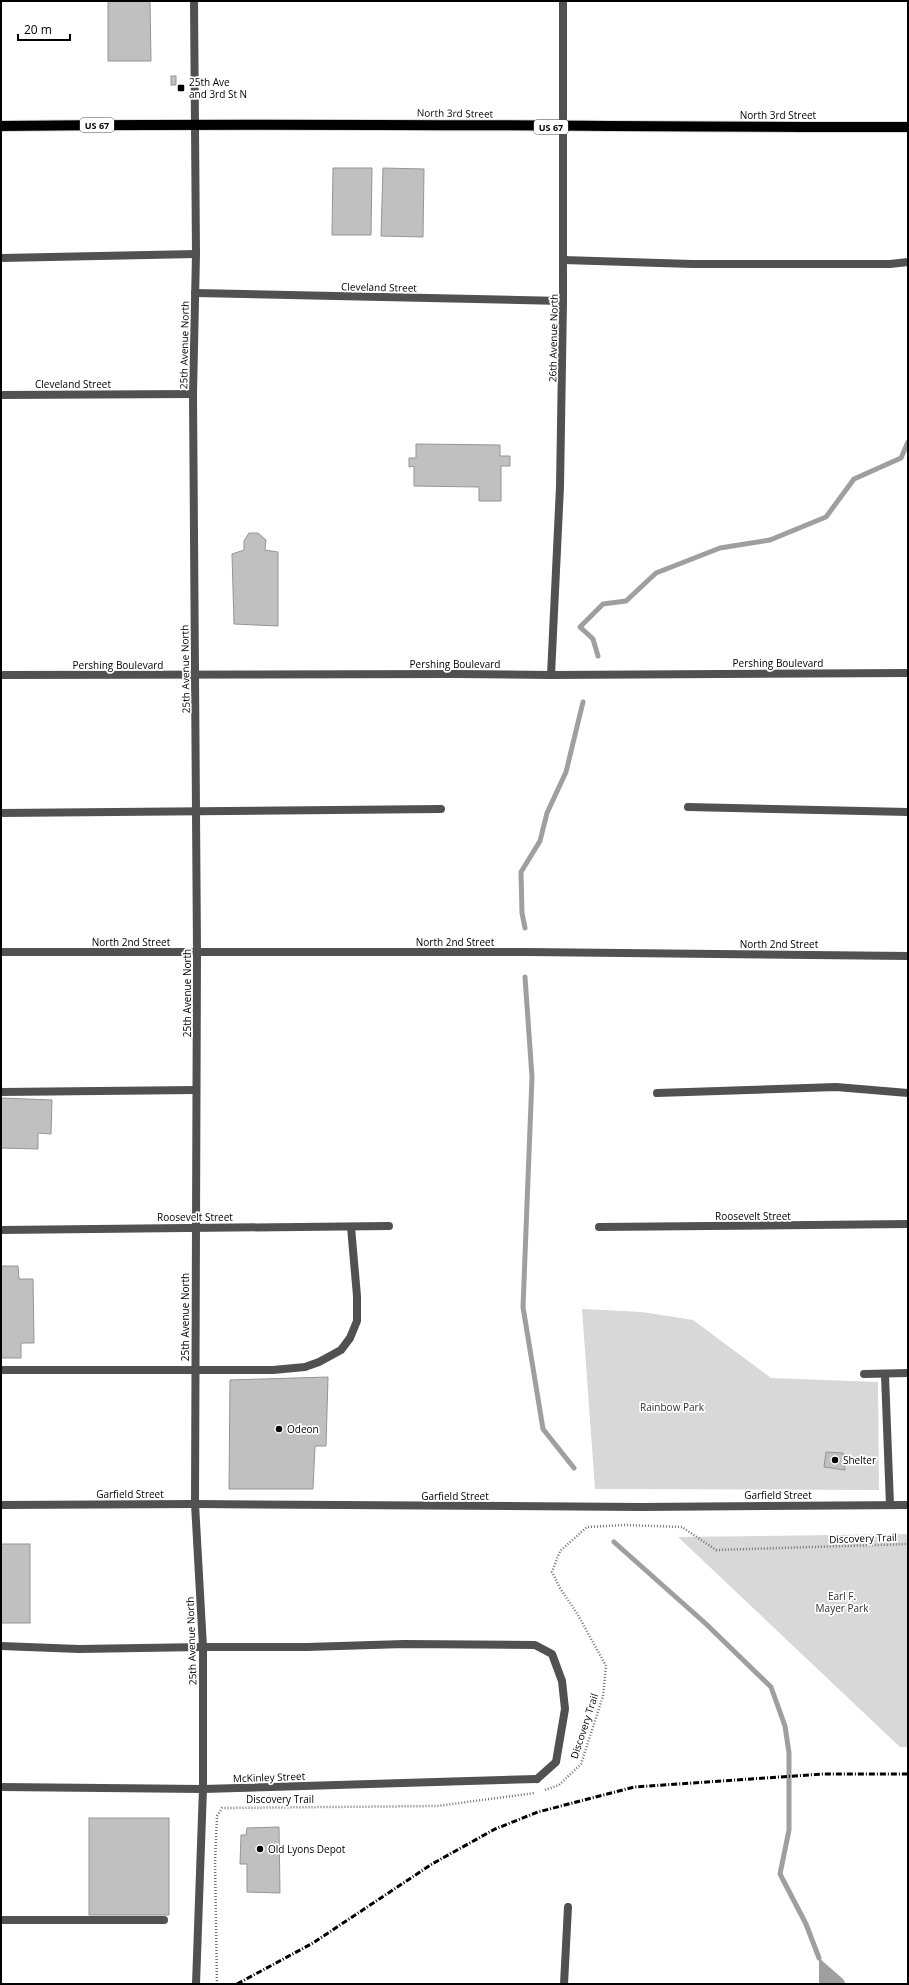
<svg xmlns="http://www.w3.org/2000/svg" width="909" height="1985" viewBox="0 0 909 1985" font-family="'Open Sans',sans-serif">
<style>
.green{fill:#d8d8d8}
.water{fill:#9f9f9f}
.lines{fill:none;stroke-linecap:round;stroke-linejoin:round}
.stream{stroke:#9f9f9f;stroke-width:5}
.building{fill:#c0c0c0;stroke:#959595}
.primary-casing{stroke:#dbdbdb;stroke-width:12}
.path{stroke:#737373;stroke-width:2.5;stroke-dasharray:1 2;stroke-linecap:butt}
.service{stroke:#515151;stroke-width:8}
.minor{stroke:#515151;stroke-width:8}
.tertiary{stroke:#515151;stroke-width:8}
.primary{stroke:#000;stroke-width:10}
.rail{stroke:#000;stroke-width:3;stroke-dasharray:6 2 1 2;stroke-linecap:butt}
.poi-dot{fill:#000;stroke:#fff;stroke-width:1.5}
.labels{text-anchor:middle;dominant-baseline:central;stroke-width:3.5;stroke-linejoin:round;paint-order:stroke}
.shield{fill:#fff;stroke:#4c4c4c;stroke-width:1}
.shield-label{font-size:9px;font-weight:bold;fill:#000}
.poi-label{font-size:10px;fill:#000;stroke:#fff;text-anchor:start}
.street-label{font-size:10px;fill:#000;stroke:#fff}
.park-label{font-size:10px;fill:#2f2f2f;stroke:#fff}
</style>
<rect width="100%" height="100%" fill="#fff"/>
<!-- green -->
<g class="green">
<polygon points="582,1309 642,1312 693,1320 771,1378 878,1382 879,1490 595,1489"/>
<polygon points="908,1534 908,1747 900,1747 678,1537"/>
</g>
<!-- water -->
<polygon class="water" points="819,1958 843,1979 846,1984 819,1984"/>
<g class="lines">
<!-- stream -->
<g class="stream">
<polyline points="598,656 593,639 580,627 603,604 626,601 656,573 720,548 770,540 826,517 854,479 901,458 908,442"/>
<polyline points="525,928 522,913 521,872 540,841 547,813 566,772 583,702"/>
<polyline points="525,977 532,1077 523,1307 543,1429 574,1468"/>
<polyline points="614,1542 705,1623 771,1687 785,1726 789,1753 789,1830 780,1874 806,1924 819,1958"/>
</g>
</g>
<!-- building -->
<g class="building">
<polygon points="108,1 150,1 151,61 108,61"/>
<rect x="171" y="76" width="5" height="9"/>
<polygon points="333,168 372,168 371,235 332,235"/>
<polygon points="383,168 424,169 423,237 381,236"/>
<polygon points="416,444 500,445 500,456 510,456 510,466 501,466 501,501 479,501 479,487 414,486 414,466 409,467 409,458 416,458"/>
<polygon points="249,533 258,533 266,540 265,550 278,552 278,626 234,624 232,554 244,550 244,541"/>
<polygon points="1,1098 52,1100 51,1134 38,1133 38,1149 1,1148"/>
<polygon points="1,1266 18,1266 19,1279 33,1279 34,1343 21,1343 21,1358 1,1358"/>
<polygon points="328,1377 326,1446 315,1446 313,1489 229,1489 230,1380"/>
<polygon points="826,1452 843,1453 845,1470 824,1467"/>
<rect x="1" y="1544" width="29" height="79"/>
<rect x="89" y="1818" width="80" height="97"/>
<polygon points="279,1827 280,1893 247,1892 247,1864 240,1864 241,1835 246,1835 247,1828"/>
</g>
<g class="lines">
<defs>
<path id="primary" d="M1,126C303,122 606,127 908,127"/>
</defs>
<!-- primary casing -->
<use href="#primary" class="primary-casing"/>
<!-- path -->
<g class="path">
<polyline points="545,1790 559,1785 581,1764 603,1696 606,1666 578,1615 560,1588 552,1572 560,1551 587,1527 625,1525 682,1527 716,1550 908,1544"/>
<polyline points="217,1984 215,1862 217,1816 222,1808 437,1806 535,1793"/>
</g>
<!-- service -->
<g class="service">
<polyline points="1,258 196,254"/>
<polyline points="563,260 692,264 890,264 908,262"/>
<polyline points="688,807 908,812"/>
<polyline points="1,813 441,809"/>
<polyline points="1,1092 196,1090"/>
<polyline points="657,1093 836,1087 908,1093"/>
<polyline points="1,1370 273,1370 305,1367 319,1362 341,1350 350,1338 357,1321 357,1296 351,1227"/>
<polyline points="864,1374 908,1373"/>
<polyline points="885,1375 890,1505"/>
<polyline points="1,1646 79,1649 203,1647 307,1647 404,1644 535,1645 552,1654 562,1681 565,1709 556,1762 537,1779"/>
<polyline points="1,1920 164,1920"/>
</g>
<!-- minor -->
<g class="minor">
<polyline points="194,1 196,254 193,394 197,952 195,1504 203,1647 203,1789 196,1984"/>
<polyline points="195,293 563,301"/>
<polyline points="1,395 193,394"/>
<polyline points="1,675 454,674 551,675 908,673"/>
<polyline points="551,675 560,487 563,301 563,1"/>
<polyline points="599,1227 908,1224"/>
<polyline points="1,1230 389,1226"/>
<polyline points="1,1505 195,1504 641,1507 908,1505"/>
<polyline points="1,1787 203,1789 537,1779"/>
<polyline points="564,1984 568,1907"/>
</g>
<!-- tertiary -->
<polyline class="tertiary" points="1,952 527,952 908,956"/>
<!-- primary -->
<use href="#primary" class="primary"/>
<!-- rail -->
<polyline class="rail" points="237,1984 313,1943 432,1864 495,1829 538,1812 634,1787 823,1774 908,1774"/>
</g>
<!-- markers -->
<g class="poi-dot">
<rect x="177" y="84" width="8" height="8" rx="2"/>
<circle cx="279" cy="1429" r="4"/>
<circle cx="835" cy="1460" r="4"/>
<circle cx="260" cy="1849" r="4"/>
</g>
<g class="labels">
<!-- shield labels -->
<g class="shield">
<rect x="80" y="118" width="34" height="14" rx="3"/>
<rect x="534" y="120" width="34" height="14" rx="3"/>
</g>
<g class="shield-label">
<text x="97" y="125">US 67</text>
<text x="551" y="127">US 67</text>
</g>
<!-- poi labels -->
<g class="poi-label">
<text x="189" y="82">25th Ave<tspan x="189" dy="12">and 3rd St N</tspan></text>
<text x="287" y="1429">Odeon</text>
<text x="843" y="1460">Shelter</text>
<text x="268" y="1849">Old Lyons Depot</text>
</g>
<!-- street labels -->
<g class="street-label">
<text transform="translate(455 113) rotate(1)">North 3rd Street</text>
<text x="778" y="115">North 3rd Street</text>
<text transform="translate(379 287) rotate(1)">Cleveland Street</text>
<text transform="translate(553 338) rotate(-89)">26th Avenue North</text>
<text transform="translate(184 345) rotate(-89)">25th Avenue North</text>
<text x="73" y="384">Cleveland Street</text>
<text x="778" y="663">Pershing Boulevard</text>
<text x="455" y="664">Pershing Boulevard</text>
<text x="118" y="665">Pershing Boulevard</text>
<text transform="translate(185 669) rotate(-91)">25th Avenue North</text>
<text x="131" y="942">North 2nd Street</text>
<text x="455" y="942">North 2nd Street</text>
<text x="779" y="944">North 2nd Street</text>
<text transform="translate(187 993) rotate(-90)">25th Avenue North</text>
<text x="753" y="1216">Roosevelt Street</text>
<text x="195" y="1217">Roosevelt Street</text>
<text transform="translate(185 1317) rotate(-90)">25th Avenue North</text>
<text x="130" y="1494">Garfield Street</text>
<text x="778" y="1495">Garfield Street</text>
<text x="455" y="1496">Garfield Street</text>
<text transform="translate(863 1538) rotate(-2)">Discovery Trail</text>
<text transform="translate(191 1641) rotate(-92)">25th Avenue North</text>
<text transform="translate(584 1726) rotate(-72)">Discovery Trail</text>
<text transform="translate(269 1777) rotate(-2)">McKinley Street</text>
<text x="280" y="1799">Discovery Trail</text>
</g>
<!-- park labels -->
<g class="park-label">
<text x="672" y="1407">Rainbow Park</text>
<text x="842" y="1596">Earl F.<tspan x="842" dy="12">Mayer Park</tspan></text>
</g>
</g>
<!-- border -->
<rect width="909" height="1985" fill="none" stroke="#000000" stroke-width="4"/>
<!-- scale -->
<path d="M18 34v6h52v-6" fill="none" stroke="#000000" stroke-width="2"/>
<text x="24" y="34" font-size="12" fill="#000000" stroke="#ffffff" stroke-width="3" paint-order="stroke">20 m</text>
</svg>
